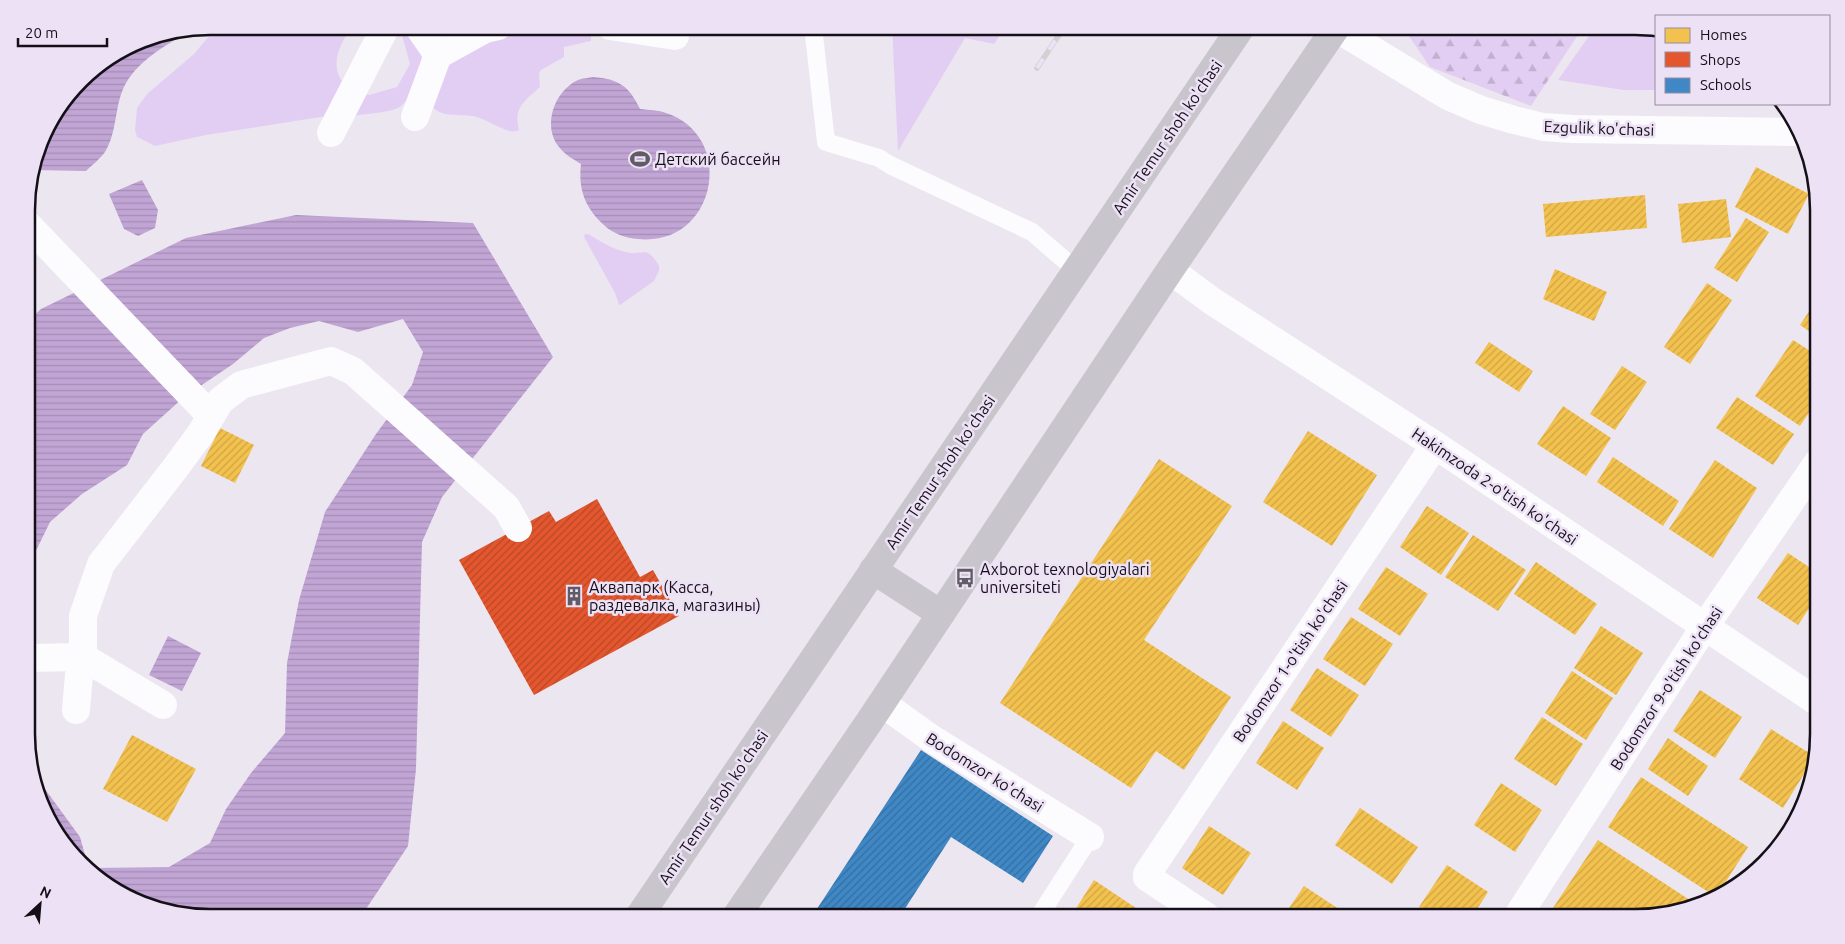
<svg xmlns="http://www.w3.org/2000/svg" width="1845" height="944" viewBox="0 0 1845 944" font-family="Ubuntu,sans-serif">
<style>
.grass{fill:#e3cef3}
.forest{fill:url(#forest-firs)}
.water{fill:url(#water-rules)}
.homes{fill:url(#homes-hatch)}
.shops{fill:url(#shops-hatch)}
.schools{fill:url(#schools-hatch)}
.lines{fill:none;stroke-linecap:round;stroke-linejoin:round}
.lane{stroke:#fcfbfd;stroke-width:18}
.street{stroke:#fcfbfd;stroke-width:28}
.secondary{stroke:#fcfbfd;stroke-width:28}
.primary{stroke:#c9c5cc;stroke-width:28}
.rail-casing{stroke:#d2d0d3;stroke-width:5.5}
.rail{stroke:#ede1f6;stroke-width:4;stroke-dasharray:11;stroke-linecap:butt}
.labels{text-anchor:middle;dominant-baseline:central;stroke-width:5;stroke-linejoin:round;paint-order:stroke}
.street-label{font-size:16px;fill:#151018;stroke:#ede1f6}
.poi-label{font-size:16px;fill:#151018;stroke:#ede1f6;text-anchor:start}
.rim{fill:none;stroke:#151018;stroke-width:2.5}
</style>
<defs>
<pattern id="forest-firs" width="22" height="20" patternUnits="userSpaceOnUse" patternTransform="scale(1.25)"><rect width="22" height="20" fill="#e3cef3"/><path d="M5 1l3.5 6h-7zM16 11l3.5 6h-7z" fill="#c2b0d0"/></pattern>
<pattern id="water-rules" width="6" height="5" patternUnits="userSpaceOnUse" patternTransform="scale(1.25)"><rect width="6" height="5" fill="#c1a5d4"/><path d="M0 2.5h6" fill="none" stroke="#a58db5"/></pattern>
<pattern id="homes-hatch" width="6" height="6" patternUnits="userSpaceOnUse" patternTransform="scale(1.25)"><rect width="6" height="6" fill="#f2c14e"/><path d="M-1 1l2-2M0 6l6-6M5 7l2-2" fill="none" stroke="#cfa543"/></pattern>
<pattern id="shops-hatch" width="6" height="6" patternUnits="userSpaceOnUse" patternTransform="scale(1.25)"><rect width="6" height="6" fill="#e4572e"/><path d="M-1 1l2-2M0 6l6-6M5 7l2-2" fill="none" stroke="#b84726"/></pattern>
<pattern id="schools-hatch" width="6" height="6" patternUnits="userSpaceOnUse" patternTransform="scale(1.25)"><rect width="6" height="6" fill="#3f88c5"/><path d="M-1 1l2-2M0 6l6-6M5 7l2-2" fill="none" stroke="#346e9f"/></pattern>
</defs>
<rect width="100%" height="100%" fill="#ece6f1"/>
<!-- grass -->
<g class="grass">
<path d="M233,26H365L349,31C338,48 329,69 346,86L327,116L206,135L155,146L137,137L135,130L137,108L147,94L194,54L209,36Z"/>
<path d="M394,26H411C414,34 419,43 421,51C425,65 412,99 400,107C387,114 358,114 343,117L356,92L369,95L397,87L410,64L402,35Z"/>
<polygon points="892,26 1006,26 994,44 965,38 898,151"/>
<polygon points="1596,26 1635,26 1656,31 1656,90 1624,90 1558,80"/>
<path d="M525,28L591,31V41L564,47V57L541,70L539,73L540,87C525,101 513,107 519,130C510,136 488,120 477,117C462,113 438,119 431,104L448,54L503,32Z"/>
<path d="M585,234H588C602,242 615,251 631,253C636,254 645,250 650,254C653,257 657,262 659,266V271L654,281L620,305H619L615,293L584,237Z"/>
</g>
<!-- forest -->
<polygon class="forest" points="1402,26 1584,26 1531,106 1430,67"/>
<!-- water -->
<g class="water">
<path d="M191,30C167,45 141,58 126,83C114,104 118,131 105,152C100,159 92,165 86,171L34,170L45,128L89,72L140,40Z"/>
<path d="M593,77C619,79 629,86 640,109C648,110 659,110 666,113C737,136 717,247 638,239C626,238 613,234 604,225C585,208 578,189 581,164C573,159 565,155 559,147C542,126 554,91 578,80C583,78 589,78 593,77Z"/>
<polygon points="142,180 158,210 155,228 138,236 124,229 109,194"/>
<polygon points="296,215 473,223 553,357 442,497 422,542 416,769 408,846 360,918 210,918 128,899 94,868 169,867 210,843 226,809 251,773 285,733 287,663 299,600 325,512 376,434 412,385 423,352 403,319 358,332 319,321 290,328 264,338 233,364 184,397 143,434 127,465 82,494 50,522 27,569 27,322 41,309 186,238"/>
<polygon points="168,636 201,653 182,691 149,675"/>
<polygon points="34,774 80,837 87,862 57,836"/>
</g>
<!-- homes -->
<g class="homes">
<polygon points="1756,167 1809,194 1788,234 1735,207"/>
<polygon points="1645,195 1647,228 1546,237 1543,204"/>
<polygon points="1726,199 1731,237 1682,243 1678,204"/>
<polygon points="1746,218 1769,232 1737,282 1714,268"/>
<polygon points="1555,269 1607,292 1594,321 1543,299"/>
<polygon points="1707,283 1732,300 1690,364 1664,347"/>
<polygon points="1818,298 1818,337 1800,325"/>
<polygon points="1793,340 1818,356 1818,399 1800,426 1755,396"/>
<polygon points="1489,342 1533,371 1519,392 1475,363"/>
<polygon points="1622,366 1647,382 1615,430 1590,414"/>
<polygon points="1737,397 1794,434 1773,465 1716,428"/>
<polygon points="1563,406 1611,438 1586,476 1537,444"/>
<polygon points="220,428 254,445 235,483 201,466"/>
<polygon points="1308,431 1377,475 1332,546 1263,502"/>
<polygon points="1613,457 1679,501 1663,526 1597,482"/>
<polygon points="1159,459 1232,506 1144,640 1231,697 1184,770 1156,751 1131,788 1000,703"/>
<polygon points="1715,460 1757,488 1713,558 1669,529"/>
<polygon points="1427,506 1469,533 1441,575 1400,547"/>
<polygon points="1818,518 1818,531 1813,527"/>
<polygon points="1473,535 1526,570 1498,611 1445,577"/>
<polygon points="1788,553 1818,573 1818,595 1798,625 1757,598"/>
<polygon points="1536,562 1597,604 1575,635 1514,594"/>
<polygon points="1386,567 1428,594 1400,636 1358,609"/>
<polygon points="1351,617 1393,644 1365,686 1323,659"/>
<polygon points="1601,626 1643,653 1616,695 1574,668"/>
<polygon points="1317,668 1359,695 1331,737 1290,710"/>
<polygon points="1572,671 1613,698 1586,740 1545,713"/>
<polygon points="1700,690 1742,717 1715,758 1673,731"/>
<polygon points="1542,717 1583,744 1556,786 1514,759"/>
<polygon points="1283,721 1324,748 1297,790 1256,763"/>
<polygon points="1771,729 1814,756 1812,761 1783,808 1739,779"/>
<polygon points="132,735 196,769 167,822 103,789"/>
<polygon points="1668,738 1708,766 1688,796 1648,769"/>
<polygon points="1641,777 1748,847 1716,897 1608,827"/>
<polygon points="1501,783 1542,810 1515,852 1474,825"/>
<polygon points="1360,808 1418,847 1392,884 1335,845"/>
<polygon points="1209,826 1251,853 1223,895 1182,868"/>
<polygon points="1598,840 1699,906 1647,917 1547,917"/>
<polygon points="1447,865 1488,892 1472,917 1436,917 1419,907"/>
<polygon points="1094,880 1136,908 1129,918 1070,918"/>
<polygon points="1304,886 1345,913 1342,917 1283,917"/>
<polygon points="1142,912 1151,918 1138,918"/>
</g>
<!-- shops -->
<polygon class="shops" points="597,499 640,577 653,570 679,616 534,695 459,560 549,511 556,522"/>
<!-- schools -->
<polygon class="schools" points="921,750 1053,836 1023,883 951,837 899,918 811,918"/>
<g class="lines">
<!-- lane -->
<g class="lane">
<polyline points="813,26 826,142 879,158 890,165 1032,232 1076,270"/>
<polyline points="1038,918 1090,837"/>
</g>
<!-- street -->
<g class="street">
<polyline points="418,26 438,55 485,29 498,26"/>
<polyline points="610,26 675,36"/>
<polyline points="415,117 438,55"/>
<polyline points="331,133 386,26"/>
<polyline points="27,224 211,416"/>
<polyline points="1170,270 1212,301 1435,445 1819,703"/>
<polyline points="28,658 83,657 163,705"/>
<polyline points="882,703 932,739 1090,837"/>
<polyline points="76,710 79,675 83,657 83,616 101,564 176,467 201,433 220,401 241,385 331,361 353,371 506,507 518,528"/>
<polyline points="1207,917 1147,877 1147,874 1435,445"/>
<polyline points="1517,917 1705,626 1818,462"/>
</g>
<!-- secondary -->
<polyline class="secondary" points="1336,28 1448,96 1481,110 1514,120 1543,127 1573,129 1797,132"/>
<!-- primary -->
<g class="primary">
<polyline points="873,570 941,614"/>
<polyline points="638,918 1242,26"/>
<polyline points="735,918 869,722 1170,270 1337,26"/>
</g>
<defs>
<polyline id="rail" points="1037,68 1065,26"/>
</defs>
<!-- rail casing -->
<use href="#rail" class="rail-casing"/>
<!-- rail -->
<use href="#rail" class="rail"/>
</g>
<!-- icons -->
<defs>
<symbol id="stadium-bare" viewBox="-9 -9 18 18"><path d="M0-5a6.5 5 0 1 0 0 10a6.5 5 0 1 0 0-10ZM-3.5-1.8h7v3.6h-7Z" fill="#605b64" stroke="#ede1f6" stroke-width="2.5" paint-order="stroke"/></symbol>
<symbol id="bus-bare" viewBox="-9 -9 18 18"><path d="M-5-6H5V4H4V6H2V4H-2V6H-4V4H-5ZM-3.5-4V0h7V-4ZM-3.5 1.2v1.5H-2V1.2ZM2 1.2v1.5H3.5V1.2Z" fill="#605b64" stroke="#ede1f6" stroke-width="2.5" paint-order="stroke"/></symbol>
<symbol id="building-bare" viewBox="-9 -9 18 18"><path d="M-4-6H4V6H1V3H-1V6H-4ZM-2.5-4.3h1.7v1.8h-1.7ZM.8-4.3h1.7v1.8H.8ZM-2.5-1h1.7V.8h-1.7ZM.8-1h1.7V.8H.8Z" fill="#605b64" stroke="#ede1f6" stroke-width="2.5" paint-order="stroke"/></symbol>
</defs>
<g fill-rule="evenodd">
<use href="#stadium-bare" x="626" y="145" width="28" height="28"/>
<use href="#bus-bare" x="951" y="564" width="28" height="28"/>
<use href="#building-bare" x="560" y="582" width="28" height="28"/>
</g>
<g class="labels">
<!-- street labels -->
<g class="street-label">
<text transform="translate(1599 128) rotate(2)">Ezgulik ko'chasi</text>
<text transform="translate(1167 137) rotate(-56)">Amir Temur shoh ko'chasi</text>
<text transform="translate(940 472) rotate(-56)">Amir Temur shoh ko'chasi</text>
<text transform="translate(1495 486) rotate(34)">Hakimzoda 2-o'tish ko'chasi</text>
<text transform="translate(1290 661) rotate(-56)">Bodomzor 1-o'tish ko'chasi</text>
<text transform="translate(1666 688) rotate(-57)">Bodomzor 9-o'tish ko'chasi</text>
<text transform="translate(985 772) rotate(32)">Bodomzor ko'chasi</text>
<text transform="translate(713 807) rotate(-56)">Amir Temur shoh ko'chasi</text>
</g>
<!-- poi labels -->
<g class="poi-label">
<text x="655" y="159">Детский бассейн</text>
<text x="980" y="569">Axborot texnologiyalari<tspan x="980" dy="18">universiteti</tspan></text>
<text x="589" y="587">Аквапарк (Касса,<tspan x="589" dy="18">раздевалка, магазины)</tspan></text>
</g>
</g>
<!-- crop -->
<path d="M0 0H1845V944H0ZM210 35H1635A175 175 0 0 1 1810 210V734A175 175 0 0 1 1635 909H210A175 175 0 0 1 35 734V210A175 175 0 0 1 210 35Z" fill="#ede1f6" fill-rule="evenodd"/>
<path class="rim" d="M210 35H1635A175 175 0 0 1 1810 210V734A175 175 0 0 1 1635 909H210A175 175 0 0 1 35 734V210A175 175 0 0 1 210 35Z"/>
<!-- legend -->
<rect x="1655" y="15" width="175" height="90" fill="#ede1f6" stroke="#978d9d"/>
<rect x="1665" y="28" width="25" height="15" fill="#f2c14e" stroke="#978d9d"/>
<text x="1700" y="40" font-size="15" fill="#151018">Homes</text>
<rect x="1665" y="52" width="25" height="15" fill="#e4572e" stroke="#978d9d"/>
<text x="1700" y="65" font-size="15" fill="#151018">Shops</text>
<rect x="1665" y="78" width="25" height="15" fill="#3f88c5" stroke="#978d9d"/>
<text x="1700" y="90" font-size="15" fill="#151018">Schools</text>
<!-- north arrow -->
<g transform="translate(40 904) rotate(26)" stroke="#ede1f6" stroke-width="4" paint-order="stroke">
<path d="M0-4L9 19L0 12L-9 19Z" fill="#151018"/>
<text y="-8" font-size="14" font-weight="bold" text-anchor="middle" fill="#151018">N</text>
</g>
<!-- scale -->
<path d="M18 38v8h89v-8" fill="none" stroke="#151018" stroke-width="2.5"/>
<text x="25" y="38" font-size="15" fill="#151018" stroke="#ede1f6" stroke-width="4" paint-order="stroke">20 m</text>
</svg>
